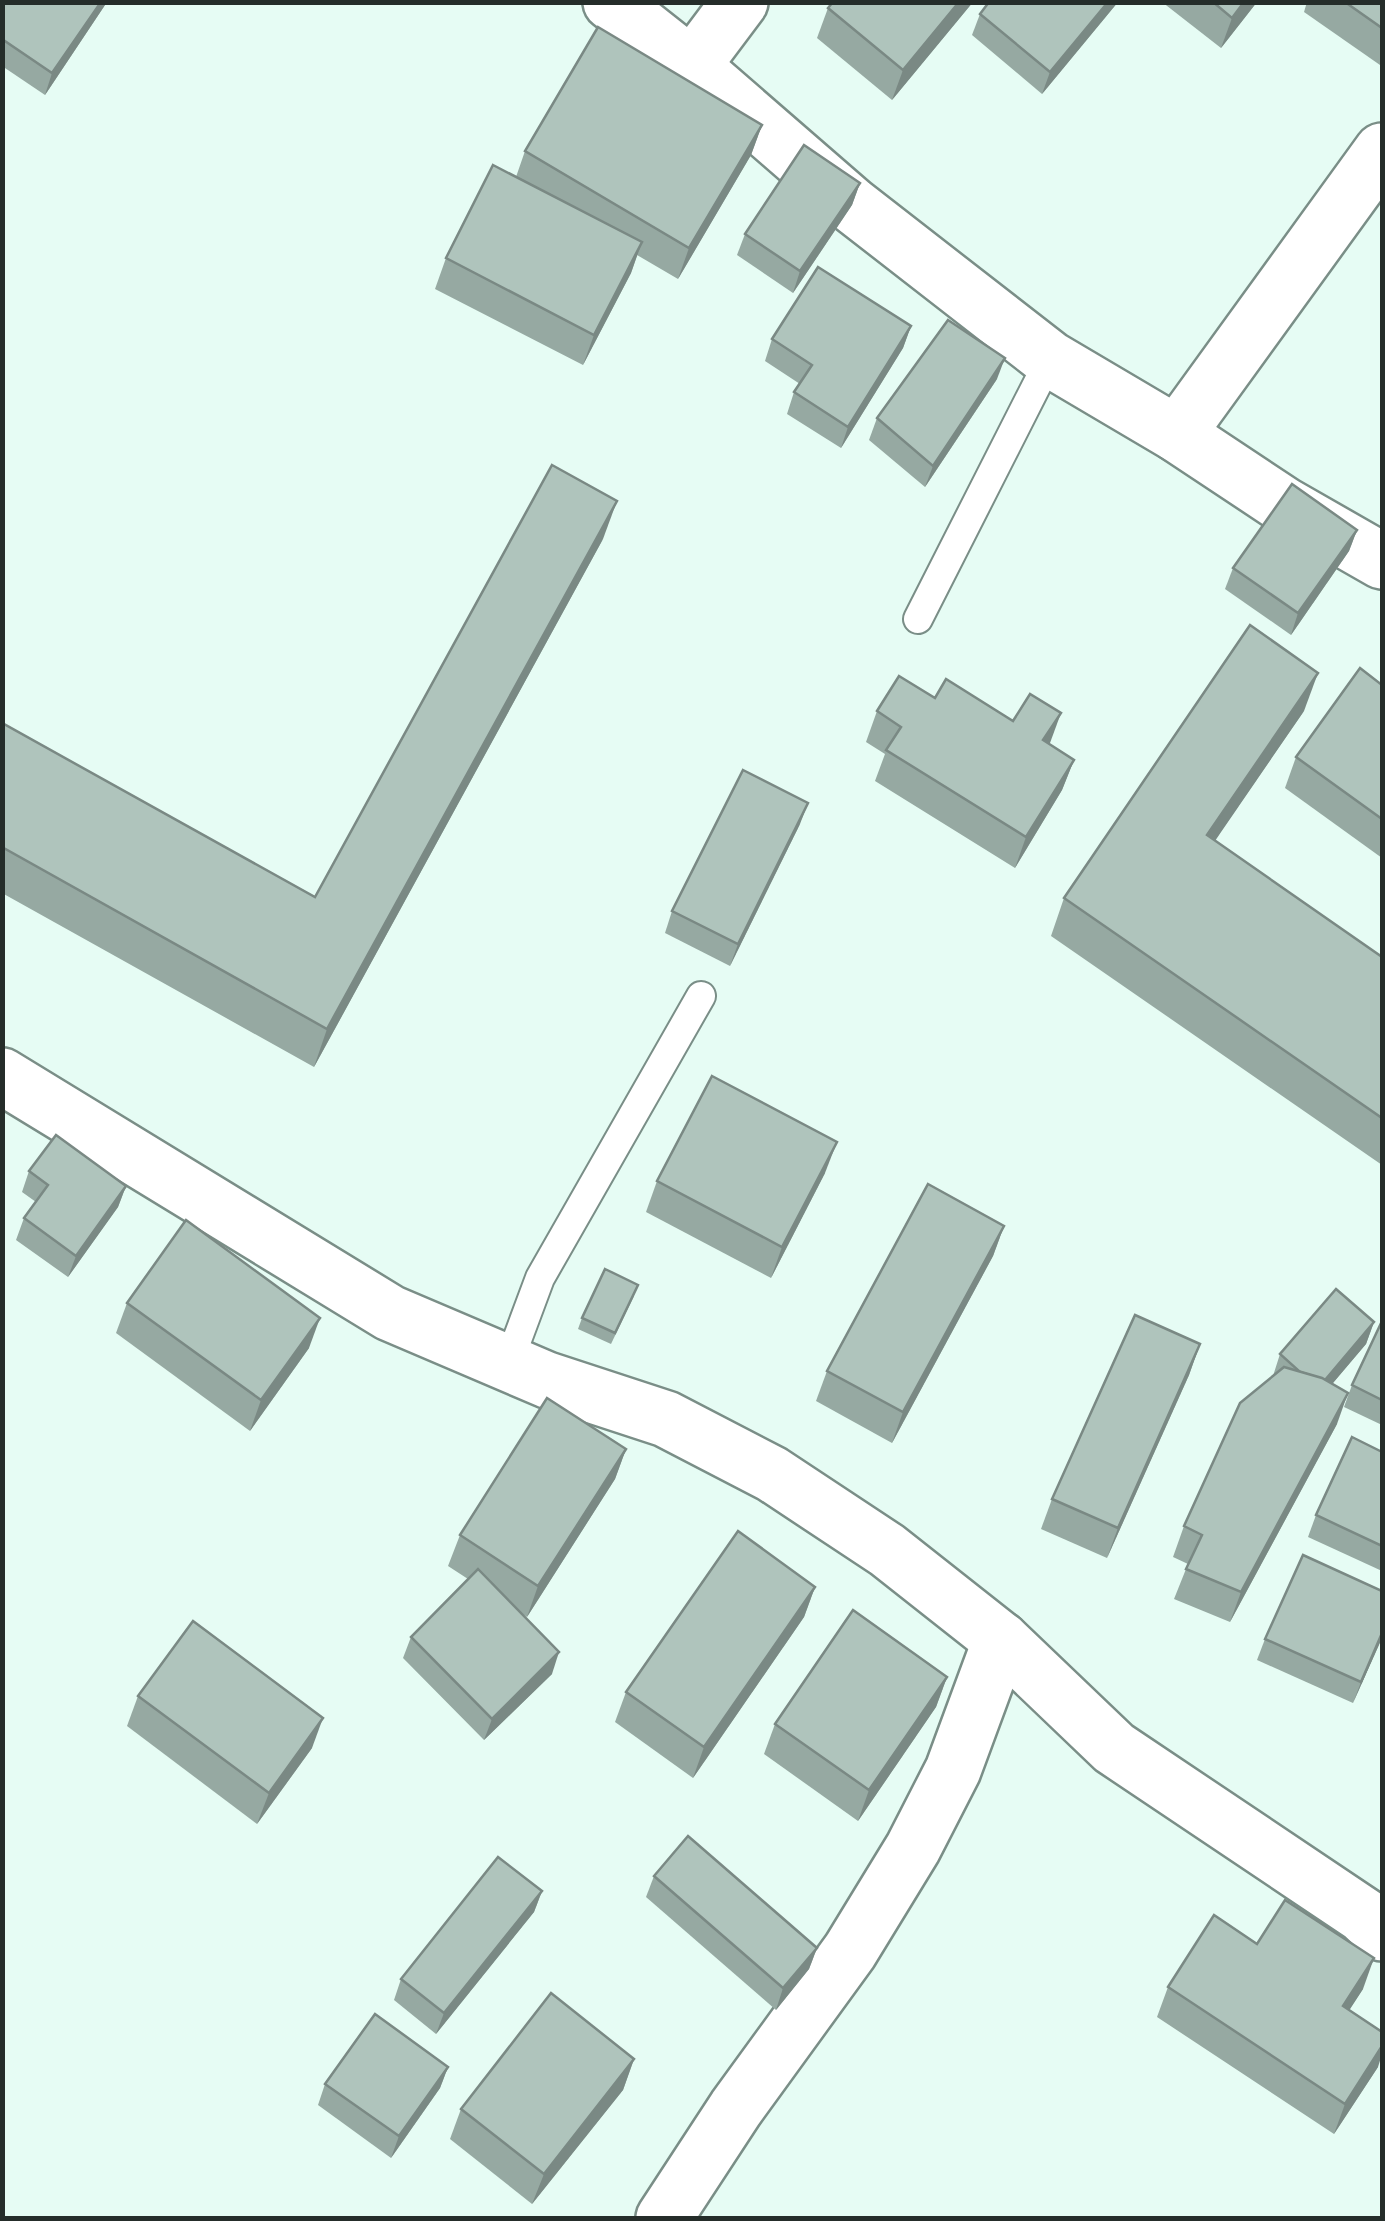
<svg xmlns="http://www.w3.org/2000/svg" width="1385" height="2221" font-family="'Roboto Serif',serif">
  <rect width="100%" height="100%" fill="#e6fcf4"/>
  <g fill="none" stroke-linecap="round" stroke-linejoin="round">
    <defs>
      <g id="lane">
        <path d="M 918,619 L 1050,359"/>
        <path d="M 508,1364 L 540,1278 L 701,996"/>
      </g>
      <g id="street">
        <path d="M 611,2 L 692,66 L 852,205 L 1050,359 L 1177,434 L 1284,505 L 1382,561"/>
        <path d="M 692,66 L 740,2"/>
        <path d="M 1177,434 L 1382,151"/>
        <path d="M 2,1076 L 390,1313 L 547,1380 L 666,1419 L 772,1474 L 887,1550 L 1001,1640 L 1114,1748 L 1363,1915 L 1382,1933"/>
        <path d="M 664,2218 L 736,2108 L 850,1951 L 913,1848 L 953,1770 L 1001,1640"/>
      </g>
    </defs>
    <use href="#lane" stroke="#7a8e87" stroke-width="32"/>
    <use href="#street" stroke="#7a8e87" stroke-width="60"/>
    <use href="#lane" stroke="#fff" stroke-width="28"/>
    <use href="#street" stroke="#fff" stroke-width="55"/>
  </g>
  <g fill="#96a9a2">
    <path d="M 2,2 L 107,2 L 45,95 L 2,66 Z"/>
    <path d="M 833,2 L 973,2 L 892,100 L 817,38 L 828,8 Z"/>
    <path d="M 1118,2 L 1042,94 L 972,35 L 980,14 Z"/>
    <path d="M 1162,2 L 1257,2 L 1221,48 Z"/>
    <path d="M 1307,2 L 1382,2 L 1382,61 L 1380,65 L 1304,12 Z"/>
    <path d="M 762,125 L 751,155 L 678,279 L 637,255 L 631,273 L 583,365 L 435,289 L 446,258 L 516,177 L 525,151 Z"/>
    <path d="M 860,183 L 852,205 L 793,293 L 737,255 L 745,234 Z"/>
    <path d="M 911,326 L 903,348 L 841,448 L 787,414 L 794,392 L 800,384 L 765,361 L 772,339 Z"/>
    <path d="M 997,379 L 925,487 L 869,440 L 877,418 Z"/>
    <path d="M 1357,530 L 1349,551 L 1291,635 L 1225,589 L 1233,568 Z"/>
    <path d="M 603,539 L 314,1067 L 2,893 L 2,723 L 315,897 Z"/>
    <path d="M 1382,685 L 1382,858 L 1285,788 L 1296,757 Z"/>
    <path d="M 935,698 L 1049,744 L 1074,760 L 1062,790 L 1015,868 L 875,781 L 885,754 L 866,742 L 877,711 Z"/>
    <path d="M 1304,711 L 1215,840 L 1382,957 L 1382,1165 L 1051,936 L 1064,898 Z"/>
    <path d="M 800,824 L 730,966 L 665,933 L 672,911 Z"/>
    <path d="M 29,1171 L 126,1186 L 118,1207 L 68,1277 L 16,1240 L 24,1218 L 36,1202 L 22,1192 Z"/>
    <path d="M 825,1173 L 771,1278 L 646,1212 L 657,1181 Z"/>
    <path d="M 1004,1226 L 993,1256 L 892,1443 L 816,1401 L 827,1371 Z"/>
    <path d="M 634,1296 L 611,1344 L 578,1329 L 582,1318 Z"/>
    <path d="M 127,1303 L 309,1348 L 250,1431 L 116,1333 Z"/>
    <path d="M 1382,1321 L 1382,1425 L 1344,1407 L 1352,1385 Z"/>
    <path d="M 1374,1322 L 1366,1344 L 1332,1384 L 1337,1424 L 1230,1622 L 1174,1599 L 1188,1564 L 1173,1557 L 1184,1526 L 1273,1376 L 1280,1354 Z"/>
    <path d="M 1200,1344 L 1189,1375 L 1107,1558 L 1041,1529 L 1052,1499 Z"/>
    <path d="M 626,1449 L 615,1479 L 527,1617 L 520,1612 L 552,1674 L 484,1740 L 403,1658 L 411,1637 L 468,1579 L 448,1566 L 460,1535 Z"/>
    <path d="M 1382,1452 L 1382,1571 L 1308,1537 L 1316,1515 Z"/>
    <path d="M 815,1587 L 804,1617 L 693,1778 L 615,1722 L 626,1692 Z"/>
    <path d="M 1382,1591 L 1382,1638 L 1353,1703 L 1257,1660 L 1265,1639 Z"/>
    <path d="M 947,1677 L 936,1707 L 858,1821 L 764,1754 L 775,1724 Z"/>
    <path d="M 138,1696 L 312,1748 L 257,1824 L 127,1726 Z"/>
    <path d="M 654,1876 L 817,1948 L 809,1969 L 776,2010 L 646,1897 Z"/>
    <path d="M 542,1891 L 534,1912 L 436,2034 L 394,2000 L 401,1979 Z"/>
    <path d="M 1257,1944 L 1363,1989 L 1349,2010 L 1378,2067 L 1334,2134 L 1157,2017 L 1168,1987 Z"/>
    <path d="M 634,2059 L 623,2090 L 532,2204 L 450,2139 L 461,2109 Z"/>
    <path d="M 448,2067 L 440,2088 L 391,2158 L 318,2105 L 325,2084 Z"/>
  </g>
  <g fill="#7a8984">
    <path d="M 101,2 L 107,2 L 45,95 L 52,73 Z"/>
    <path d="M 959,2 L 973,2 L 892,100 L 903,70 Z"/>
    <path d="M 1108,2 L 1118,2 L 1042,94 L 1050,72 Z"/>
    <path d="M 1244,2 L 1257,2 L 1221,48 L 1232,18 Z"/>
    <path d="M 762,125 L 751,155 L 678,279 L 689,248 Z"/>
    <path d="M 860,183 L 852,205 L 793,293 L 800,271 Z"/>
    <path d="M 642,242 L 631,273 L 583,365 L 594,335 Z"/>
    <path d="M 911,326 L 903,348 L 841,448 L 848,427 Z"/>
    <path d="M 1005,358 L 997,379 L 925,487 L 933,466 Z"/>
    <path d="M 617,501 L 603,539 L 314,1067 L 327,1029 Z"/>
    <path d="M 1357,530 L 1349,551 L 1291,635 L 1298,613 Z"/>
    <path d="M 1318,673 L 1304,711 L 1193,873 L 1207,835 Z"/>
    <path d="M 1061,713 L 1050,743 L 1032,771 L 1043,740 Z"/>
    <path d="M 1074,760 L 1062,790 L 1015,868 L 1026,837 Z"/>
    <path d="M 808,803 L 800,824 L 730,966 L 738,944 Z"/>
    <path d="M 837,1142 L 825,1173 L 771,1278 L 782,1247 Z"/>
    <path d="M 126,1186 L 118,1207 L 68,1277 L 76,1256 Z"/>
    <path d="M 1004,1226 L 993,1256 L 892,1443 L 903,1412 Z"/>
    <path d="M 320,1318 L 309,1348 L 250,1431 L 261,1400 Z"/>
    <path d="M 1374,1322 L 1366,1344 L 1311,1409 L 1319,1387 Z"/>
    <path d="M 1200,1344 L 1189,1375 L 1107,1558 L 1118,1528 Z"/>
    <path d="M 1348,1393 L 1337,1424 L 1230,1622 L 1241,1592 Z"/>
    <path d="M 626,1449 L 615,1479 L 527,1617 L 538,1586 Z"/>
    <path d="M 815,1587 L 804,1617 L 693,1778 L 704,1747 Z"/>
    <path d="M 1382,1633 L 1382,1638 L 1353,1703 L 1361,1682 Z"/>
    <path d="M 559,1652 L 552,1674 L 484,1740 L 492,1719 Z"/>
    <path d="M 947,1677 L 936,1707 L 858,1821 L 869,1790 Z"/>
    <path d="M 323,1718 L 312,1748 L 257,1824 L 269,1793 Z"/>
    <path d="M 542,1891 L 534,1912 L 436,2034 L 444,2013 Z"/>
    <path d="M 817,1948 L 809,1969 L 776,2010 L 783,1988 Z"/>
    <path d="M 1374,1958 L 1363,1989 L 1332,2037 L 1343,2006 Z"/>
    <path d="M 1382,2046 L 1382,2054 L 1378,2067 L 1334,2134 L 1345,2104 Z"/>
    <path d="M 634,2059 L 623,2090 L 532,2204 L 544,2174 Z"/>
    <path d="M 448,2067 L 440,2088 L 391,2158 L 399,2136 Z"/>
  </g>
  <g fill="#afc4bc" stroke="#7a8984" stroke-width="2.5">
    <path d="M 2,2 L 101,2 L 52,73 L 2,39 Z"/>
    <path d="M 833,2 L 959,2 L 903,70 L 828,8 Z"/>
    <path d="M 989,2 L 1108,2 L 1050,72 L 980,14 Z"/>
    <path d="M 1213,2 L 1244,2 L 1232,18 Z"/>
    <path d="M 1345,2 L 1382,2 L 1382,28 Z"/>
    <path d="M 598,27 L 762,125 L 689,248 L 525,151 Z"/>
    <path d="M 804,145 L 860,183 L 800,271 L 745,234 Z"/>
    <path d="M 493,165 L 642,242 L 594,335 L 446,258 Z"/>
    <path d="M 818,267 L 911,326 L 848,427 L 794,392 L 812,365 L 772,339 Z"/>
    <path d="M 948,320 L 1005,358 L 933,466 L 877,418 Z"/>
    <path d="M 552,465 L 617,501 L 327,1029 L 2,847 L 2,723 L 315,897 Z"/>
    <path d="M 1292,484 L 1357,530 L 1298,613 L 1233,568 Z"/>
    <path d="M 1250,625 L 1318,673 L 1207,835 L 1382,957 L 1382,1118 L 1064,898 Z"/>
    <path d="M 1360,668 L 1382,685 L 1382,819 L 1296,757 Z"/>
    <path d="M 899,676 L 935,698 L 946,679 L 1013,721 L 1030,694 L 1061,713 L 1043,740 L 1074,760 L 1026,837 L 886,750 L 901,727 L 877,711 Z"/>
    <path d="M 743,770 L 808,803 L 738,944 L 672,911 Z"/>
    <path d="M 712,1076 L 837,1142 L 782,1247 L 657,1181 Z"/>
    <path d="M 56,1135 L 126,1186 L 76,1256 L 24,1218 L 48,1185 L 29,1171 Z"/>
    <path d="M 928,1184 L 1004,1226 L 903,1412 L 827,1371 Z"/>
    <path d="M 186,1220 L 320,1318 L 261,1400 L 127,1303 Z"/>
    <path d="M 605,1269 L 638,1285 L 615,1333 L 582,1318 Z"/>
    <path d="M 1336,1289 L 1374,1322 L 1325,1380 L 1300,1372 L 1280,1354 Z"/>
    <path d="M 1135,1315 L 1200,1344 L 1118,1528 L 1052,1499 Z"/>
    <path d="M 1382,1321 L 1382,1400 L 1352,1385 Z"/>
    <path d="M 1284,1367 L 1322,1378 L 1348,1393 L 1241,1592 L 1186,1569 L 1202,1535 L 1184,1526 L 1240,1403 Z"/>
    <path d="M 547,1398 L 626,1449 L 538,1586 L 460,1535 Z"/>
    <path d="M 1352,1437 L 1382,1452 L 1382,1546 L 1316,1515 Z"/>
    <path d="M 738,1531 L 815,1587 L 704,1747 L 626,1692 Z"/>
    <path d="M 1303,1555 L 1382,1591 L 1382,1633 L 1361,1682 L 1265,1639 Z"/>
    <path d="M 478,1569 L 559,1652 L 492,1719 L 411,1637 Z"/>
    <path d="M 853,1610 L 947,1677 L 869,1790 L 775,1724 Z"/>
    <path d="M 193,1621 L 323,1718 L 269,1793 L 138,1696 Z"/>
    <path d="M 688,1836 L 817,1948 L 783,1988 L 654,1876 Z"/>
    <path d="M 498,1857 L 542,1891 L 444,2013 L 401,1979 Z"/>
    <path d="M 1285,1900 L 1374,1958 L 1343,2006 L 1382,2032 L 1382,2046 L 1345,2104 L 1168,1987 L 1214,1915 L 1257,1944 Z"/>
    <path d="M 551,1993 L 634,2059 L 544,2174 L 461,2109 Z"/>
    <path d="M 375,2014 L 448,2067 L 399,2136 L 325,2084 Z"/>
  </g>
  <rect width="1385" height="2221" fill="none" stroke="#252d2a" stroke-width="10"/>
</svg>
